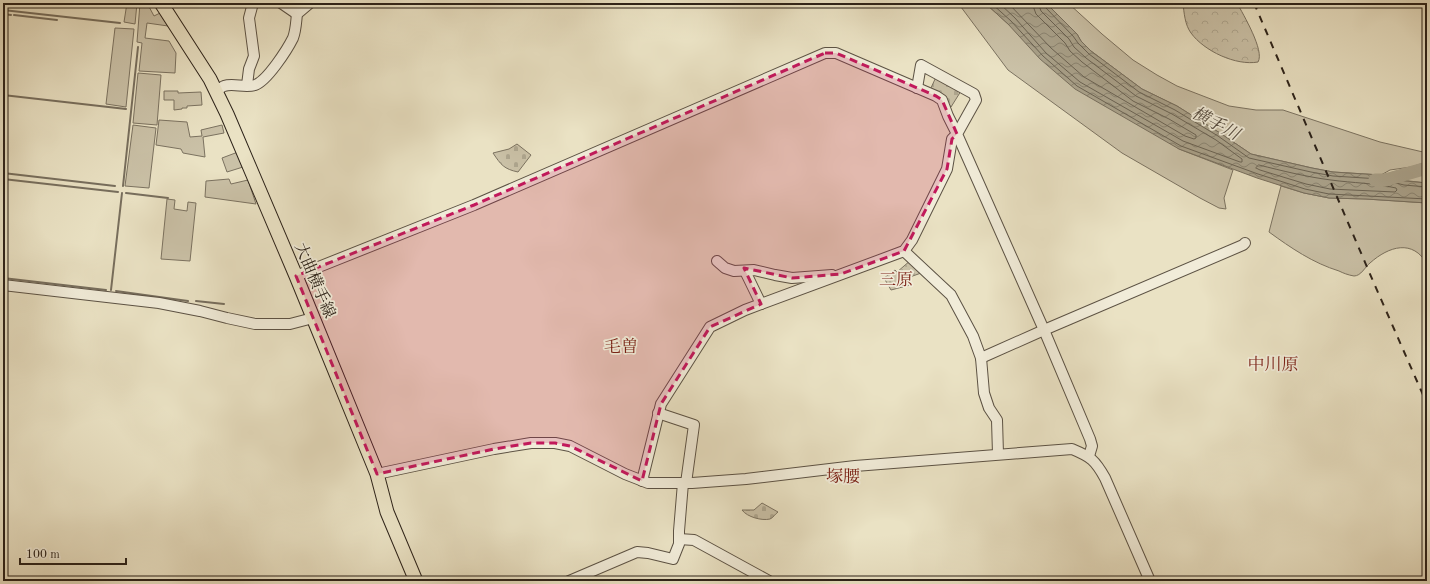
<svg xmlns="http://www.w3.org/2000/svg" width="1430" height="584" font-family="'Old Standard TT','Noto Serif JP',serif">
  <defs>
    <pattern id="forest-crowns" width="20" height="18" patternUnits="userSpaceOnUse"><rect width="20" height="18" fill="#cac1a7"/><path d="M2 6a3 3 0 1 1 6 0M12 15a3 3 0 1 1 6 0" fill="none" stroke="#aea68f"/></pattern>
    <pattern id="cemetery-stones" width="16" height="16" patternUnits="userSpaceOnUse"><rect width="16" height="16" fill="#cac1a7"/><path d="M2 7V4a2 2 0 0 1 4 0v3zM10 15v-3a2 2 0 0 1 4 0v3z" fill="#aea68f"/></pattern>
    <pattern id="park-dots" width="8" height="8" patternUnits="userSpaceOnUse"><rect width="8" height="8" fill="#cac1a7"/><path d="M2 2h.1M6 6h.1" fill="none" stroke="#aea68f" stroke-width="1.8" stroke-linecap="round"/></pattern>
    <pattern id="water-waves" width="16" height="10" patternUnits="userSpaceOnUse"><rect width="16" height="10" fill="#a9a18a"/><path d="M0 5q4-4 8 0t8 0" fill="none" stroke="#8a8370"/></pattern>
  </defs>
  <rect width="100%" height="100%" fill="#eae2c4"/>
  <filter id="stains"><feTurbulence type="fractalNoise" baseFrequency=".005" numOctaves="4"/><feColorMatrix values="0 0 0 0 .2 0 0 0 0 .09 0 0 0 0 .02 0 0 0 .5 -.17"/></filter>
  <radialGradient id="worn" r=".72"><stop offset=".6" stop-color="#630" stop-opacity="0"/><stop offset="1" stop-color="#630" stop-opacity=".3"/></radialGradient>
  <g fill="#cac1a7" stroke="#7b7260">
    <path d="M 127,3 L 137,3 L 135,24 L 124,22 Z"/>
    <path d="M 140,3 L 147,3 L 154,16 L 160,13 L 168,26 L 147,23 L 145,38 L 169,41 L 176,53 L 175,73 L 139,71 L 142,43 L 137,42 Z"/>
    <path d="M 958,3 L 985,3 L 1008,24 L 1179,149 L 1233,170 L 1224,198 L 1226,209 L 1219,208 L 1200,198 L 1122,153 L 1008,70 Z"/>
    <path d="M 1046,3 L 1068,3 L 1102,34 L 1133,60 L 1157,75 L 1177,86 L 1229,106 L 1256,110 L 1283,110 L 1380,142 L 1423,152 L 1427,152 L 1427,162 L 1411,167 L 1390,170 L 1381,175 L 1333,172 L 1312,168 L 1251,154 L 1220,133 L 1177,106 L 1142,89 L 1091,51 L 1081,41 L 1077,34 Z"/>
    <path d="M 115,28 L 134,29 L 126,107 L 106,104 Z"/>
    <path d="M 138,73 L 161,75 L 157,125 L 133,123 Z"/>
    <path d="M 164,91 L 178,91 L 178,93 L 201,92 L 202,105 L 187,106 L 187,108 L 182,108 L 182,109 L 174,110 L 174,100 L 164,100 Z"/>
    <path d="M 159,120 L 187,122 L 190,137 L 202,136 L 201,130 L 222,125 L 224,133 L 203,137 L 205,157 L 183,153 L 181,149 L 156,145 Z"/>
    <path d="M 133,125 L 156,128 L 149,188 L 125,186 Z"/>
    <path d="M 238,152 L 243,167 L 227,172 L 222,158 Z"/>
    <path d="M 1427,172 L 1427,183 L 1400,180 L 1411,176 Z"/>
    <path d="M 229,179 L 231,184 L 248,180 L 256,204 L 205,197 L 206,181 Z"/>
    <path d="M 1281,186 L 1304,193 L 1329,198 L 1366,199 L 1427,203 L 1427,264 C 1413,239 1389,246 1370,263 C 1365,267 1361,276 1354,276 C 1348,275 1343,273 1339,271 C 1313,263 1291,248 1269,232 Z"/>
    <path d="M 167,199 L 175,200 L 174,209 L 187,211 L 188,202 L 196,203 L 190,261 L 161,259 Z"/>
  </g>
  <path fill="url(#forest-crowns)" stroke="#7b7260" d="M 1183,3 L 1237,3 C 1243,14 1265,51 1258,62 C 1236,66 1204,51 1191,33 C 1185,25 1184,13 1183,3 Z"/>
  <g fill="url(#cemetery-stones)" stroke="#7b7260">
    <path d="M 936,77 L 961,91 L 951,107 L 944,98 L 930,90 Z"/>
    <path d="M 517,144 L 531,155 L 518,172 C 504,169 501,165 493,153 L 509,149 Z"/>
    <path d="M 762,503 L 778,512 C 775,514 773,518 770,519 C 762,521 747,517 742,510 L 754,510 Z"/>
  </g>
  <path fill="url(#park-dots)" stroke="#7b7260" d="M 911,260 L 924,272 L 907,278 L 910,285 L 891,290 L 884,278 L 895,270 L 897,272 Z"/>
  <path fill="url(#water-waves)" stroke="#776e5d" d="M 985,3 L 1046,3 L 1077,34 L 1081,41 L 1091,51 L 1142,89 L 1177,106 L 1220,133 L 1251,154 L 1312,168 L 1333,172 L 1381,175 L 1405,181 L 1427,183 L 1427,203 L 1366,199 L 1329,198 L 1304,193 L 1257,178 L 1179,149 L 1075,89 L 1040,59 L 1008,24 Z"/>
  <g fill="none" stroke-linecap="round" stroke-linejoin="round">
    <g stroke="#6a6252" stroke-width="1">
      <path d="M 991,3 L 1011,21 L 1043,56 L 1077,86 L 1181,146 L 1258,174 L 1305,189 L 1329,194 L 1427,199"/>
      <path d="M 999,3 L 1015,18 L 1046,53 L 1080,82 L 1183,141 L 1240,162 L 1242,162 L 1242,159 L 1216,140 L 1172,114 L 1136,96 L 1086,58 L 1074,47 L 1069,39 L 1041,11 L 1038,3"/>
      <path d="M 1008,3 L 1051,48 L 1084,77 L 1185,136 L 1194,139 L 1196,138 L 1196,135 L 1169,119 L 1133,101 L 1082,62 L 1070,51 L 1065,43 L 1036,14 L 1032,3"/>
      <path d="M 1043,3 L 1045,7 L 1073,36 L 1078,43 L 1089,54 L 1139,92 L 1175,110 L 1218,136 L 1249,158 L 1311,172 L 1333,176 L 1380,179 L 1404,185 L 1427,187"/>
      <path d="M 1259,165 C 1283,171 1307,177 1331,180 C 1353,183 1374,183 1396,188 L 1397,190 L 1395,192 L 1330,189 L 1306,184 L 1260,170 L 1256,168 Z"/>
    </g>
    <g stroke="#776e5d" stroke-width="2">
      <path d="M 3,10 L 120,23"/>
      <path d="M 3,14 L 11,15"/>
      <path d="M 14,15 L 57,20"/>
      <path d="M 3,95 L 126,109"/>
      <path d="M 3,173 L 115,186"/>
      <path d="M 3,179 L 118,192"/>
      <path d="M 123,186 L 138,47"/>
      <path d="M 126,193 L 168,198"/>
      <path d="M 3,278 L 106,290"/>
      <path d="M 111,290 L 122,193"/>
      <path d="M 116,291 L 188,301"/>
      <path d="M 196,301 L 224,304"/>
    </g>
    <path stroke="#a9a18a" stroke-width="13" d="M 1375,180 L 1385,180 L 1427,168"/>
    <defs>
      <g id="minor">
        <path d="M 281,3 L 297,14"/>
        <path d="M 247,85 L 249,69 L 254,56 L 249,18 L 253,3"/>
        <path d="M 917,88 L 921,65 L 974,94 L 976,100 L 957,134 L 1044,330 L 1090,439 L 1092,446 L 1089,456"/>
        <path d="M 216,91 C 219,89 222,87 224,86 C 233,83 245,88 255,85 C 267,81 287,50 293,38 C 296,30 296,22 297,14 L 310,3"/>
        <path d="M 904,251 L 951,295 L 973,336 L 981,358 L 984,393 L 989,408 L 997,420 L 998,454"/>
        <path d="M 717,261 L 725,268 L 734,271 L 754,270 L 775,275 L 792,278 L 832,275"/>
        <path d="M 745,271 L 761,304"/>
        <path d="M 296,276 L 474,205 L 825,53 L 836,53 L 936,96 L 942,100 L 948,116 L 957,134 L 952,139 L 947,169 L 912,240 L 904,251 L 745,310 L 710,327 L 661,404 L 642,481"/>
        <path d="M 3,285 L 159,303 L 200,311 L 227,318 L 255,324 L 290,324 L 313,318"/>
        <path d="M 981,358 L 1044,330 L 1243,245 L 1245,243"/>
        <path d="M 658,413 L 694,425 L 686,483"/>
        <path d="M 377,474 L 494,449 L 531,443 L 555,443 L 570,446 L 625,474 L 648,483 L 692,483 L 746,479 L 855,466 L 1072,449 C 1091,457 1095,460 1105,478 L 1150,581"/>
        <path d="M 679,539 L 694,540 L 769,581"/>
        <path d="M 569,581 L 637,552 L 648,553 L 673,559 L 679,544 L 679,531 L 683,483"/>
      </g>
      <path id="major" d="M 161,3 L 210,79 L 227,114 L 296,276 L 377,474 L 387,512 L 416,581"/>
    </defs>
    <use href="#minor" stroke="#5c5244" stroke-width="12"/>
    <use href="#major" stroke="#2c2219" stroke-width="15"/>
    <use href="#minor" stroke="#f1ecd9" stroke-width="10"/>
    <use href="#major" stroke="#eae2c4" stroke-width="13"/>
    <path stroke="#2c2219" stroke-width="2" stroke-dasharray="7 7" stroke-linecap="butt" d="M 1254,3 L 1373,281 L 1427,404"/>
  </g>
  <path fill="#c2185b" fill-opacity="0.2" stroke="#c2185b" stroke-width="3" stroke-dasharray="8 5" stroke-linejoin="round" d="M 825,53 L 836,53 L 936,96 L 942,100 L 957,134 L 952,139 L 947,169 L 904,251 L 841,274 L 792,278 L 744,268 L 761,304 L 710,327 L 661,404 L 642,481 L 570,446 L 555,443 L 531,443 L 494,449 L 377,474 L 296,276 L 474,205 Z"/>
  <g text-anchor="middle" stroke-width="3.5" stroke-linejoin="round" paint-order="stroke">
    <g font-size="16" fill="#2c2219" stroke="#f1ecd9">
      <text transform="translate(316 280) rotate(67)" y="6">大曲横手線</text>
    </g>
    <g font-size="17" font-style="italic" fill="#584e41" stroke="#f1ecd9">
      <text transform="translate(1216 123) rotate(28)" y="6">横手川</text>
    </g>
    <g font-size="17" fill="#7a1f14" stroke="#f1ecd9">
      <text x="896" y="285">三原</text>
      <text x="621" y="352">毛曽</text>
      <text x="1273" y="370">中川原</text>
      <text x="843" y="482">塚腰</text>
    </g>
  </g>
  <rect width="1430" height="584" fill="none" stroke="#eae2c4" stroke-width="16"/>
  <rect x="4" y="4" width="1422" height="576" fill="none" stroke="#2c2219" stroke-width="2"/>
  <rect x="8" y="8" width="1414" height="568" fill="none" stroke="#2c2219"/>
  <path d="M20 558v6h106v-6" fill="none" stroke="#2c2219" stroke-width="2"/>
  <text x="26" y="558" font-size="12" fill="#2c2219" stroke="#f1ecd9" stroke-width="3" paint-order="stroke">100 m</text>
  <rect width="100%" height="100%" filter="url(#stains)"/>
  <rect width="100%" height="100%" fill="url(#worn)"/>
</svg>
